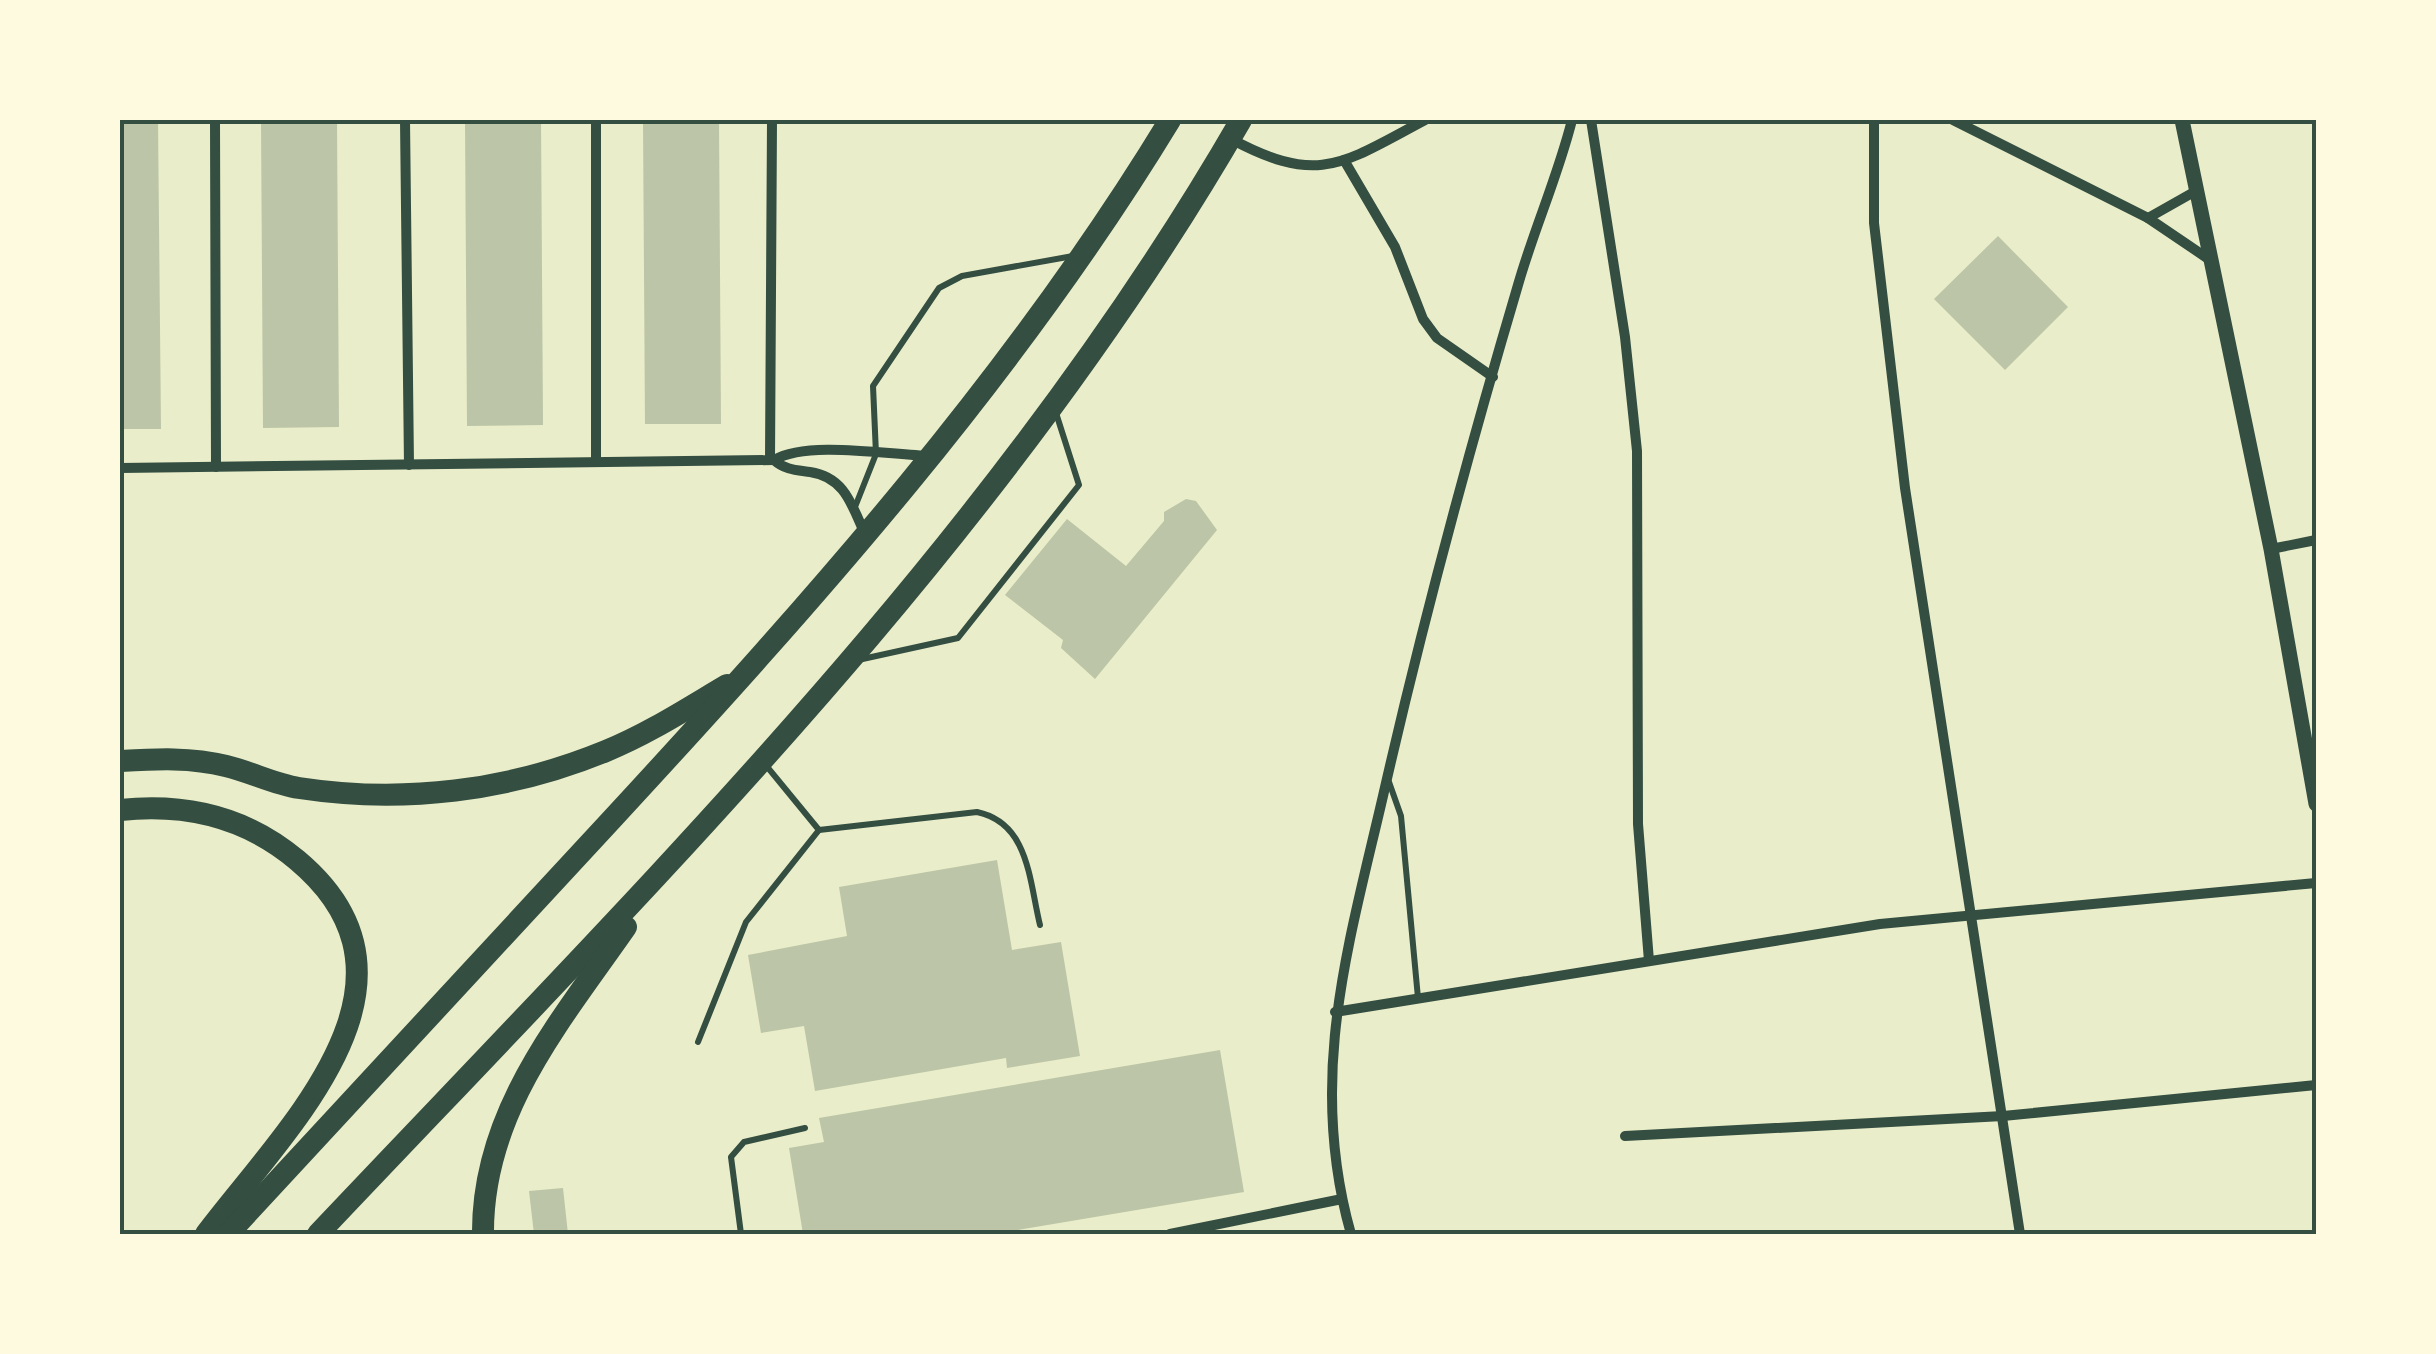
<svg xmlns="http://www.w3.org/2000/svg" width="2436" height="1354" font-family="'Public Sans',sans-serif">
  <rect width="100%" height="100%" fill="#e9edc9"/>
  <g fill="#bcc5a7">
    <path d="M 120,120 L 158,120 L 161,429 L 120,429 Z"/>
    <path d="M 261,120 L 337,120 L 339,427 L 263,428 Z"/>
    <path d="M 465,120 L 541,120 L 543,425 L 467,426 Z"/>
    <path d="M 643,120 L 719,120 L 721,424 L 645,424 Z"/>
    <path d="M 1998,236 L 2068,307 L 2005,370 L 1934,299 Z"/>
    <path d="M 1186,499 L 1196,501 L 1217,530 L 1095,679 L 1061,648 L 1063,640 L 1005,595 L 1067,519 L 1126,566 L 1164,521 L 1164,512 Z"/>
    <path d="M 997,860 L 1012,950 L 1061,942 L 1080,1056 L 1007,1068 L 1006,1058 L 815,1091 L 804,1026 L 761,1033 L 748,955 L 847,936 L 839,887 Z"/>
    <path d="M 1220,1050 L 1244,1192 L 993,1234 L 803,1234 L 789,1148 L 824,1142 L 819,1118 Z"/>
    <path d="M 563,1188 L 568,1234 L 534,1234 L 529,1191 Z"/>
  </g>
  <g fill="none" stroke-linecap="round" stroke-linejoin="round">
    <g stroke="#344e41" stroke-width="6">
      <path d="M 855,507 L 876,454 L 873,386 L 939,288 L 962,276 L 1073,256"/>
      <path d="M 858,660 L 958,638 L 1079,485 L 1056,413"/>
      <path d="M 1389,782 L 1401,816 L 1418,998"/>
      <path d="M 819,830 L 977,812 C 1029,823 1029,880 1040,925"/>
      <path d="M 698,1042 L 746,922 L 819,830 L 764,763"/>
      <path d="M 741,1234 L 731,1157 L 744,1142 L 805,1128"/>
    </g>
    <g stroke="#344e41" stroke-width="10">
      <path d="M 215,120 L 216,467"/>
      <path d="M 405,120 L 409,465"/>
      <path d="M 596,120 L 596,462"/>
      <path d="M 1591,120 L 1625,337 L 1637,451 L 1638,824 L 1649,961"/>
      <path d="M 1874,120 L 1874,223 L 1905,488 L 2020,1234"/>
      <path d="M 1953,120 L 2148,218"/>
      <path d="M 1231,139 C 1319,186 1342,164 1425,120"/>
      <path d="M 1344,160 L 1395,247 L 1423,319 L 1437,338 L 1493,377"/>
      <path d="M 2194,192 L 2148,218 L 2210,260"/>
      <path d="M 770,460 L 772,120"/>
      <path d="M 774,460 C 785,470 796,470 810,472 C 845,477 852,506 865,534"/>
      <path d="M 120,468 L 774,460 C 808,440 889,455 930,456"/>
      <path d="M 2271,549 L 2316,540"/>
      <path d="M 1335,1012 L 1880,924 L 2316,883"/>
      <path d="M 1625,1136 L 2003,1116 L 2316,1085"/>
      <path d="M 1170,1234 L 1342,1199"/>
      <path d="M 1351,1234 C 1307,1079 1348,947 1383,796 C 1422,625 1468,454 1518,285 C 1534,229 1558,176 1572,120"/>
    </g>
    <path stroke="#344e41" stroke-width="15" d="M 2182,120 L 2271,549 L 2316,804"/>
    <g stroke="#344e41" stroke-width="22">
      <path d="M 120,761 C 156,759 191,757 226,766 C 251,772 274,784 299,788 C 403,804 509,791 606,751 C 648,734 688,708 727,685"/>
      <path d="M 120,810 C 185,803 246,817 297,860 C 443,982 286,1128 206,1234"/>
      <path d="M 228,1234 C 357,1095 486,956 614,817 C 816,598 1015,375 1170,120"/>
      <path d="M 318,1234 C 648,885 999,540 1241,120"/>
      <path d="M 483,1234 C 482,1112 560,1022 626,927"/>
    </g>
  </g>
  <rect width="2436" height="1354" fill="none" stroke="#fefae0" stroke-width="245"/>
  <rect x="122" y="122" width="2192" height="1110" fill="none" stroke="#344e41" stroke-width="4"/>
</svg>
